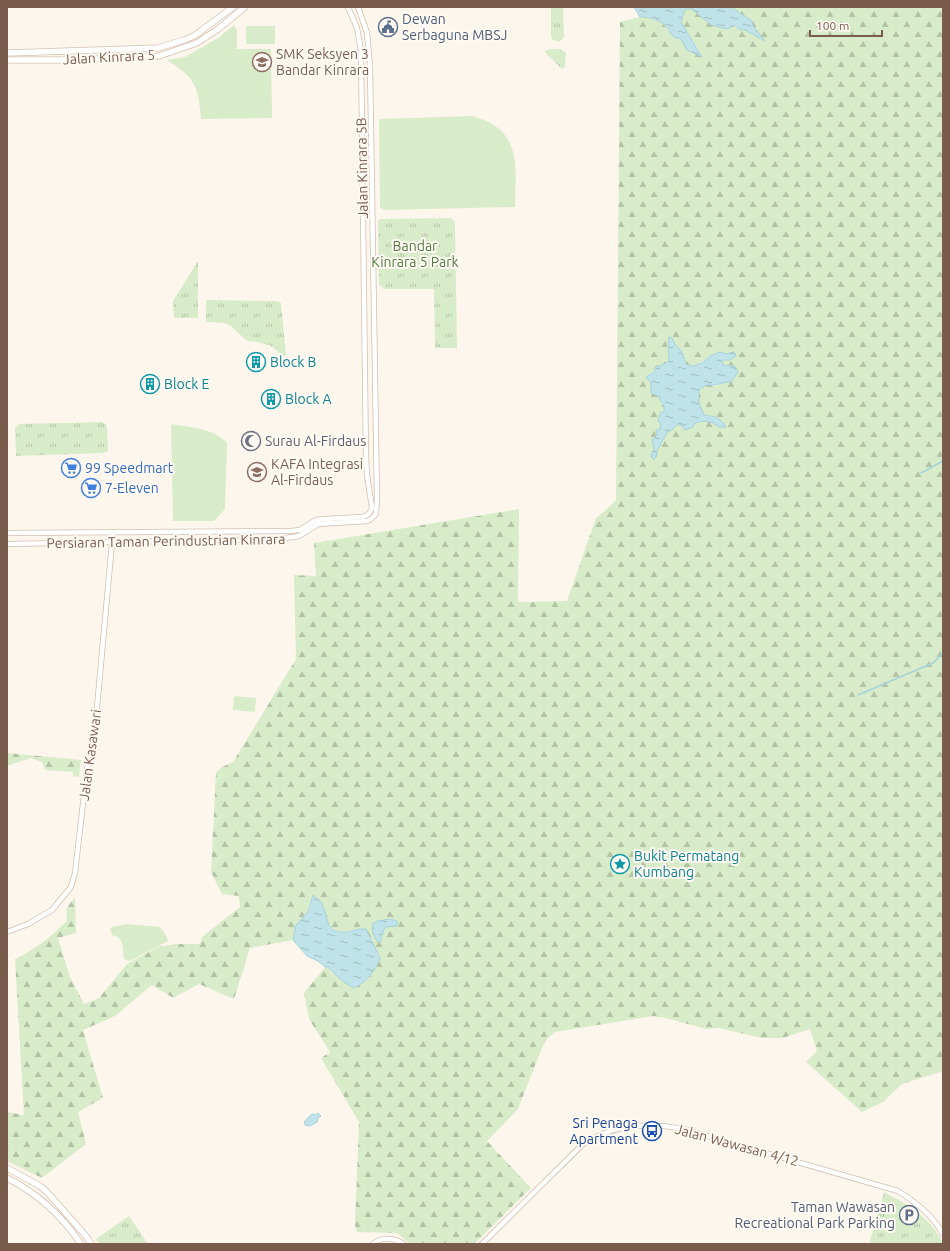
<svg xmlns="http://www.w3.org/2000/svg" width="950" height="1251" font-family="Ubuntu,sans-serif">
  <defs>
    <pattern id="forest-firs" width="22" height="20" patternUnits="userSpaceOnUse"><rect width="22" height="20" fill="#d8ecc9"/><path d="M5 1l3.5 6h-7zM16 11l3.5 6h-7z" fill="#b4c2a5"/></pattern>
    <pattern id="park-tufts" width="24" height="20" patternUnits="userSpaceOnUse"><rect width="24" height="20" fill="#d8ecc9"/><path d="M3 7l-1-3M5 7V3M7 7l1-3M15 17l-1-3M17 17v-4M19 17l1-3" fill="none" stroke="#b4c2a5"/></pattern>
    <pattern id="water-ripples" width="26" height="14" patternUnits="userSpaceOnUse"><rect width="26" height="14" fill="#bfe3e8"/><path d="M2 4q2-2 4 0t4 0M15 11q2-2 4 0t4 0" fill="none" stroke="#a0bbbe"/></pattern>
  </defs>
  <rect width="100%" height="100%" fill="#fdf6ec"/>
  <g fill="#d8ecc9">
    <path d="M 234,25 L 237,30 L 237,49 L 271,49 L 272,118 L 201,119 C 198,85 196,79 167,60 L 185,57 L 218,38 Z"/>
    <rect x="246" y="26" width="29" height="18"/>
    <path d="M 473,116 C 481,119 491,122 498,128 C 521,146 515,181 515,207 L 384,210 L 380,207 L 379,119 Z"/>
    <path d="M 171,424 C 189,427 214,428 227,443 L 225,509 L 214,521 L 173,521 Z"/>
    <path d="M 234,696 L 256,698 L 255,712 L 233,710 Z"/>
    <path d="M 127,924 L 160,927 L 167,937 L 168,941 L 130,961 L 124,959 C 122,947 125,938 112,935 L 110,929 L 112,927 Z"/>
  </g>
  <g fill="url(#forest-firs)" fill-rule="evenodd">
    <path d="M 731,7 L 943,7 L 943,1071 L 902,1084 L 883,1102 L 862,1112 L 806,1062 L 817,1051 L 810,1029 L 783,1038 L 762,1038 L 719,1028 L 706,1029 L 666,1018 L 653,1016 L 555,1032 L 547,1039 L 542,1048 L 518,1109 L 487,1141 L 531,1188 L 474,1244 L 410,1244 L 397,1233 L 357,1232 L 355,1225 L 359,1122 L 321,1058 L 330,1052 L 309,1019 L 304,993 L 325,967 L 328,967 L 332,973 L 366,980 L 380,958 L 366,929 C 353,927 343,936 332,928 C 322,920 326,904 316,897 L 309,906 L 308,912 L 296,925 L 293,940 L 250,948 L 234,999 L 199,984 L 173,998 L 152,985 L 115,1016 L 83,1030 L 103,1098 L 78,1112 L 86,1144 L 42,1178 L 7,1161 L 7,1112 L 24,1115 L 15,959 C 34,950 51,937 67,921 L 66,909 L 75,897 L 76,933 L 58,938 L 70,977 L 84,1004 L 99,998 L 127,964 L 158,947 L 175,944 L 200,944 L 202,937 L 240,907 L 239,896 L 222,894 L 211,872 L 216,772 L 222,767 L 233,762 L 296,659 L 294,575 L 316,576 L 314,543 L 519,509 L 518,602 L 567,601 L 596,518 L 606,510 L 616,500 L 620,22 L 640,17 L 647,17 L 663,23 L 668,31 L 680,38 L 687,50 L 702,56 C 696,44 687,34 681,22 L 684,12 L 686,9 L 692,9 C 707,20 725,19 740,30 L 743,29 L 764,40 L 753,26 L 752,21 ZM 672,338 L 674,343 L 682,352 L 686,364 L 693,366 C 702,363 710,355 719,353 C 723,352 731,355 736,356 L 730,360 L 724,360 L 722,362 L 723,365 L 728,365 L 724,382 L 716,386 L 706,384 L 699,390 L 699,403 L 704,415 L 712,416 L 719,427 C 705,415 692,426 676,425 L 672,430 L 667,432 C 666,437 664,438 662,441 C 658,449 658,449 651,456 L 654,449 L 652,440 C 659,433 667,418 664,407 C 663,403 660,399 658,396 L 651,393 L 651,383 L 646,377 C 652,372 661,365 669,361 L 669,353 L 667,344 ZM 390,919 L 397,921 L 393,927 L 385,927 L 382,938 L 378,921 Z"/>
    <path d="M 7,753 L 81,760 L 79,777 L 73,776 L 73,772 L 45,770 L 42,762 L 31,758 L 7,766 Z"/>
  </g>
  <g fill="url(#park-tufts)">
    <path d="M 551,7 L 563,7 L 564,37 L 562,40 L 558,42 L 552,39 L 551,35 Z"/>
    <path d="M 552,49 L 561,49 L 566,53 L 565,66 L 562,69 L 544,51 Z"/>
    <path d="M 451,218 L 455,222 L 457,348 L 435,348 L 434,289 L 384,289 L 379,284 L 378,221 L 381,219 Z"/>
    <path d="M 198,261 L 198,318 L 174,318 L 173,301 Z"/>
    <path d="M 206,300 L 277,301 L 281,303 L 286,355 L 282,355 L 271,346 L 258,342 L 247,341 L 231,326 L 225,323 L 206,322 Z"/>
    <path d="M 103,422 L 107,426 L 108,451 L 104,453 L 16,456 L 15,428 L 19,424 Z"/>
    <path d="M 884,1192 C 907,1204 933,1219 943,1244 L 869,1244 Z"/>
    <path d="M 129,1216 L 148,1244 L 100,1244 L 96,1239 Z"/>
  </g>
  <g fill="url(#water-ripples)" stroke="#a5d3da">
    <path d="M 634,7 L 731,7 L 752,21 L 753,26 L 765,41 C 757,37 751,33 743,29 L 740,30 L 734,25 L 727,29 L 711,25 L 692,9 L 686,9 L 684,12 L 681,22 L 702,57 L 687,50 L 680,38 L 675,38 C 671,34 665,24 662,23 C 656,19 647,17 640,17 Z"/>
    <path d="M 669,337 L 672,338 L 674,343 L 682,352 L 686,364 L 693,366 L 702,363 L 710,356 L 720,352 L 726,354 L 734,352 L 736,356 L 730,360 L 724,360 L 722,362 L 723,365 L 735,366 L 738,372 L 731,382 C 722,382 717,386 706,385 L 699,390 L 699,403 L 704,415 C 715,416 721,418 726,427 L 719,427 C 712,421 705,420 695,423 L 693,427 L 685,430 L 681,425 L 676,425 L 672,430 L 667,432 C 666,436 665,437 663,440 C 660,444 661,446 657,450 L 657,455 L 654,460 L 653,459 L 651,455 L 654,449 L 652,440 L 657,435 L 656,430 L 659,430 L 661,425 L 658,420 L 661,412 L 664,412 L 664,407 L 658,396 L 651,393 L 651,383 L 646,377 L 654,372 L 656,366 L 660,366 L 669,361 C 669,352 667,345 669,337 Z"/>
    <path d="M 313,895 C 316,898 320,900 322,904 C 328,915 325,931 341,932 C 350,933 357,928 366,929 L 380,958 C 377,969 365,984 354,988 C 342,982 337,976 328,967 L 325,967 L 318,961 L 307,956 L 293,940 L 296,925 L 308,912 Z"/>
    <path d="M 390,919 L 397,921 L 397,926 L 385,927 L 380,942 L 378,942 C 374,937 371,930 373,923 L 378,921 Z"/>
    <path d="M 318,1113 L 321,1116 L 318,1118 L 317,1122 L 310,1126 L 305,1125 L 304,1122 L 312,1114 L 316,1115 Z"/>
  </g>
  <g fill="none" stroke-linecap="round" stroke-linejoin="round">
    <g stroke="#a5d3da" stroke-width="1.5">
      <path d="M 921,473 L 943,461"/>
      <path d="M 858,695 L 933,663 L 943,653"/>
    </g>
    <defs>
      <g id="tertiary">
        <path d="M 7,533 L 291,531 L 300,530 L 316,520 L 324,519 L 362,517 C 368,516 370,513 372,508 L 367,475 L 366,458 L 361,51 L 357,28 L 348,7"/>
        <path d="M 7,544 L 279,539 L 299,536 L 318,524 L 367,521 L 371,519 L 376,514 L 377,499 L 370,66 L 367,33 L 358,7"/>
        <path d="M 7,932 L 28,924 L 52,910 L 71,887 L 75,873 L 87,769 L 95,729 L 113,532"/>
        <path d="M 373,1244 C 382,1236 394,1238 404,1244"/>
        <path d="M 482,1244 L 582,1145 C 609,1125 651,1122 683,1129 L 898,1191 C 917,1203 932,1215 943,1234"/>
      </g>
      <g id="secondary">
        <path d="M 7,53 L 158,48 L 184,40 L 194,36 L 233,7"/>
        <path d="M 7,60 L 71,60 L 159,56 L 197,43 L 218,29 L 245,7"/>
        <path d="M 7,1168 L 40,1186 L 47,1192 L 86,1236 L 91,1244"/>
        <path d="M 7,1178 C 37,1193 62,1216 81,1244"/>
      </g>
    </defs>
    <use href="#tertiary" stroke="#d1beb0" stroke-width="6"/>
    <use href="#secondary" stroke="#d6c0b0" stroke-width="7"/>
    <use href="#tertiary" stroke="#fff" stroke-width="4.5"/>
    <use href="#secondary" stroke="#fff" stroke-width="5.5"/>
  </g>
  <defs>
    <symbol id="civic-ring" viewBox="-11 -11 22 22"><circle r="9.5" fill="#fffaf3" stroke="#5c6f8a" stroke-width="1.5"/><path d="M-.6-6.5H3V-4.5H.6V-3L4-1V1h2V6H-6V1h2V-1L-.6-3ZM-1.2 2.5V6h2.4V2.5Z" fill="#5c6f8a"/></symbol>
    <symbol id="school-ring" viewBox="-11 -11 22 22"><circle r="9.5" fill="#fffaf3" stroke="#8d6e63" stroke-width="1.5"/><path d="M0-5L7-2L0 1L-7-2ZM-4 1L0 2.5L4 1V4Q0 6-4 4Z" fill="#8d6e63"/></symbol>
    <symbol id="building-ring" viewBox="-11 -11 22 22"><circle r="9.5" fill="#fffaf3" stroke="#0f9aa8" stroke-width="1.5"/><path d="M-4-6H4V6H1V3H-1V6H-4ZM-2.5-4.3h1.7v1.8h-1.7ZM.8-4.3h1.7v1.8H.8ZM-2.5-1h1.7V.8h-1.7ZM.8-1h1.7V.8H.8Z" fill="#0f9aa8"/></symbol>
    <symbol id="mosque-ring" viewBox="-11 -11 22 22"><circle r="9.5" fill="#fffaf3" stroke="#6b7280" stroke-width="1.5"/><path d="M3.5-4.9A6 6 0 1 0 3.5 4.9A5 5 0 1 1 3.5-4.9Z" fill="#6b7280"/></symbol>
    <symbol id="supermarket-ring" viewBox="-11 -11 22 22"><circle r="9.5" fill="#fffaf3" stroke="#3f7fe0" stroke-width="1.5"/><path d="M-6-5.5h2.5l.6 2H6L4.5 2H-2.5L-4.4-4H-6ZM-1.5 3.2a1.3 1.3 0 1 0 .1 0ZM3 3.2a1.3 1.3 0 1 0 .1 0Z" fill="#3f7fe0"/></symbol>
    <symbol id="sight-ring" viewBox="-11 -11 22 22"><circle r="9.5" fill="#fffaf3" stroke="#0f9aa8" stroke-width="1.5"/><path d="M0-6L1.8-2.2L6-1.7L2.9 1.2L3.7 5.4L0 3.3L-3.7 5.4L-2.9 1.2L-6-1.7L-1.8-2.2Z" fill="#0f9aa8"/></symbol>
    <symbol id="bus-ring" viewBox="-11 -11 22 22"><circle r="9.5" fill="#fffaf3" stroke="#1a4fb4" stroke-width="1.5"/><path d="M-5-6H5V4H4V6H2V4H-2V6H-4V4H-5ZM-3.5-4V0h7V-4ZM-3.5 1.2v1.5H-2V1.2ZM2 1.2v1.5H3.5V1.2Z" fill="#1a4fb4"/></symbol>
    <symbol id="parking-ring" viewBox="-11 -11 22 22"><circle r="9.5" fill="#fffaf3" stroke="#5c6f8a" stroke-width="1.5"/><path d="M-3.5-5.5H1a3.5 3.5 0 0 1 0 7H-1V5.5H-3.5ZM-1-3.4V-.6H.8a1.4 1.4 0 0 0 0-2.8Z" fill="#5c6f8a"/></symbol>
  </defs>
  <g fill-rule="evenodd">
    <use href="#civic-ring" x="377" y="16" width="22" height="22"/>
    <use href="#school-ring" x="251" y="51" width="22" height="22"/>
    <use href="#building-ring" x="245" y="351" width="22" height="22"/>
    <use href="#building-ring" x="139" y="373" width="22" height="22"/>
    <use href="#building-ring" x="260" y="388" width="22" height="22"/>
    <use href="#mosque-ring" x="240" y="430" width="22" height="22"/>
    <use href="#supermarket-ring" x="60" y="457" width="22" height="22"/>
    <use href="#school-ring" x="246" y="461" width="22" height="22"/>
    <use href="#supermarket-ring" x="80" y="477" width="22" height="22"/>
    <use href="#sight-ring" x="609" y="853" width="22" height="22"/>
    <use href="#bus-ring" x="641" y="1120" width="22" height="22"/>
    <use href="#parking-ring" x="898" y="1204" width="22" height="22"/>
  </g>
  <g text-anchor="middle" stroke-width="4" stroke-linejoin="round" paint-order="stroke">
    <g font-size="14" fill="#4e5e75" stroke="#fffaf3" text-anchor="start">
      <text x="402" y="24">Dewan<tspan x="402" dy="16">Serbaguna MBSJ</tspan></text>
      <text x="895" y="1212" text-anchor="end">Taman Wawasan<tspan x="895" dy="16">Recreational Park Parking</tspan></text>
    </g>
    <g font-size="14" fill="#785e54" stroke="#fffaf3" text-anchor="start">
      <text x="276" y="59">SMK Seksyen 3<tspan x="276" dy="16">Bandar Kinrara</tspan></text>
      <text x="271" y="469">KAFA Integrasi<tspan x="271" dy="16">Al-Firdaus</tspan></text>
    </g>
    <g font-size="14" fill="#7a5c4d" stroke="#fffaf3">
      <text transform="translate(109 57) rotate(-3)" y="5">Jalan Kinrara 5</text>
      <text transform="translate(362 168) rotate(-91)" y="5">Jalan Kinrara 5B</text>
      <text transform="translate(166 541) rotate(-1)" y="5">Persiaran Taman Perindustrian Kinrara</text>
      <text transform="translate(90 755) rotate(-82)" y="5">Jalan Kasawari</text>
      <text transform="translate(737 1145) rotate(15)" y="5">Jalan Wawasan 4/12</text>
    </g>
    <g font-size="14" fill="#537a41" stroke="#fffaf3">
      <text x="415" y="251">Bandar<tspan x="415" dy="16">Kinrara 5 Park</tspan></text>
    </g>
    <g font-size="14" fill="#0d838f" stroke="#fffaf3" text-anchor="start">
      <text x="270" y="367">Block B</text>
      <text x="164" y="389">Block E</text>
      <text x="285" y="404">Block A</text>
      <text x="634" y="861">Bukit Permatang<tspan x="634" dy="16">Kumbang</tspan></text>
    </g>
    <g font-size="14" fill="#5b616d" stroke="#fffaf3" text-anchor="start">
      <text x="265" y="446">Surau Al-Firdaus</text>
    </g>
    <g font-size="14" fill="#366cbe" stroke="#fffaf3" text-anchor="start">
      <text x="85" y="473">99 Speedmart</text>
      <text x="105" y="493">7-Eleven</text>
    </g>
    <g font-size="14" fill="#164399" stroke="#fffaf3" text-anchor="end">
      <text x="638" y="1128">Sri Penaga<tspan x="638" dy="16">Apartment</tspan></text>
    </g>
  </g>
  <rect width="950" height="1251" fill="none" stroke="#7a5c4d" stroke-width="16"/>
  <path d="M810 30v6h72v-6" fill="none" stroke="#7a5c4d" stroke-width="2"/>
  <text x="816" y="30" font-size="12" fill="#7a5c4d" stroke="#fffaf3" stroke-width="3" paint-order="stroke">100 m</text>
</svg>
